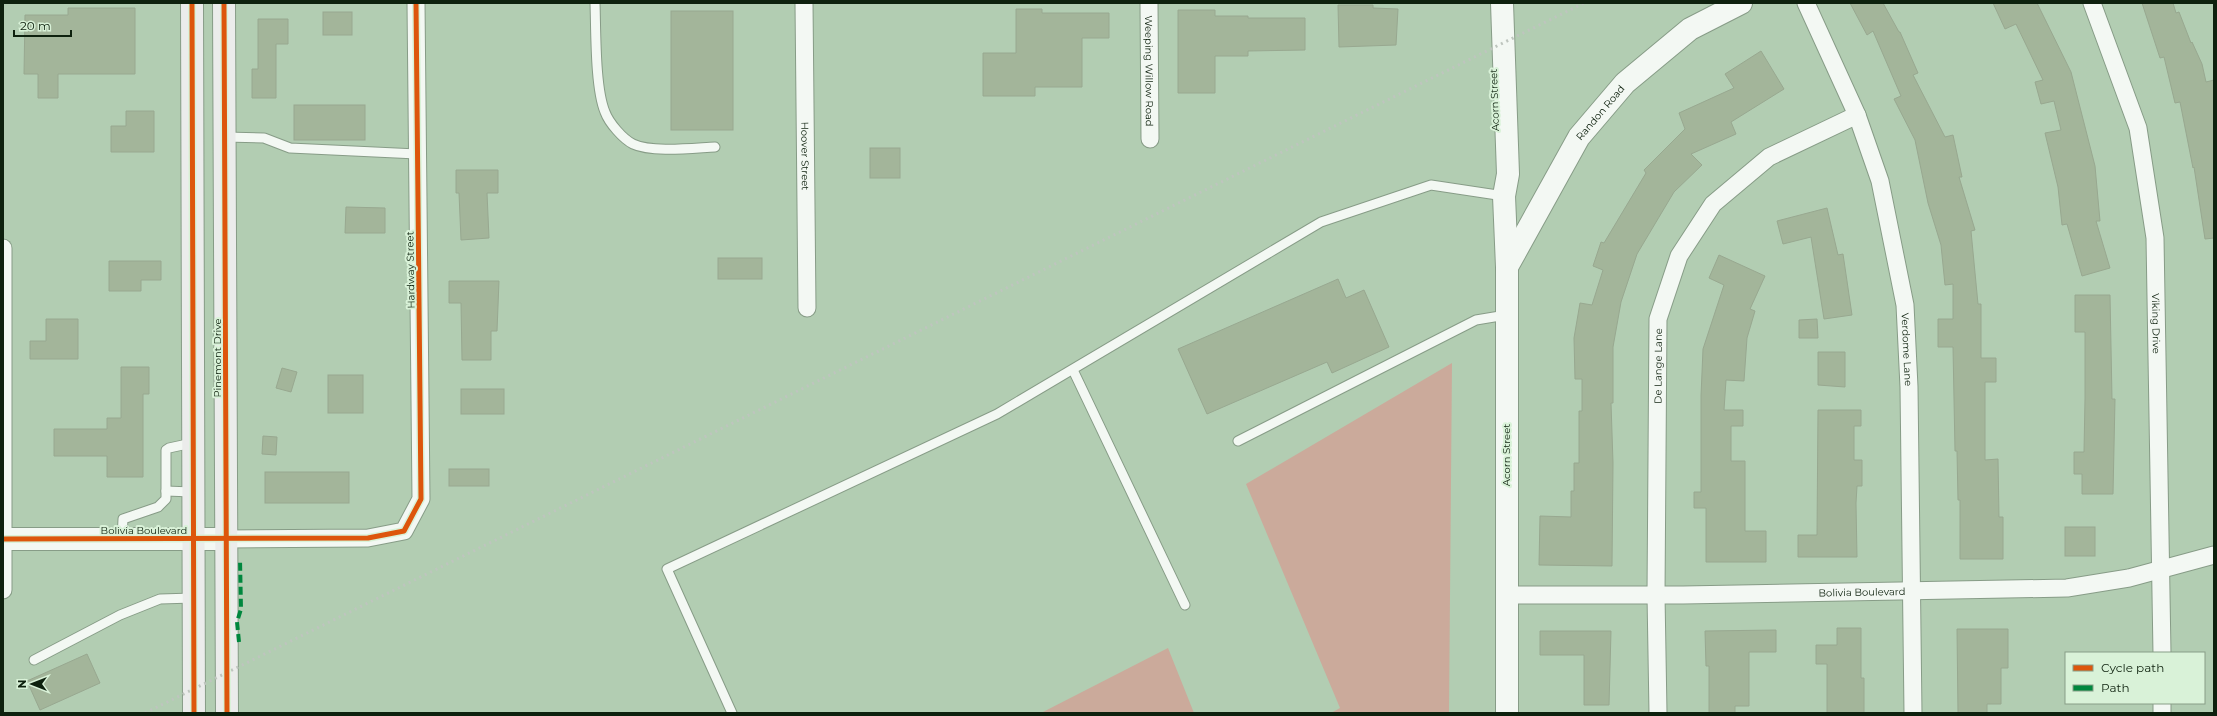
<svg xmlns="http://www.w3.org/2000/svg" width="2217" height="716" font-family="Montserrat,sans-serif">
  <rect width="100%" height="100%" fill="#b2cdb2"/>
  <g fill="#cbaa9b">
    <path d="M 1452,363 L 1449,713 L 1331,713 L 1340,708 L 1246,484 Z"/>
    <path d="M 1168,648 L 1194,713 L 1041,713 Z"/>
  </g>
  <g fill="#a3b59a" stroke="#98a890">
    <path d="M 1850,3 L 1883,3 L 1899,32 L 1900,32 L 1918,73 L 1913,75 L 1945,137 L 1953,135 L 1962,177 L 1959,177 L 1975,230 L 1971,231 L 1978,304 L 1981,304 L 1981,358 L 1996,358 L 1996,382 L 1985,382 L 1985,460 L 1998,459 L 1999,517 L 2003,517 L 2003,559 L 1960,559 L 1960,500 L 1958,500 L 1957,451 L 1955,451 L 1953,347 L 1938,347 L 1938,319 L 1953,319 L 1953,284 L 1945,285 L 1941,245 L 1928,203 L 1915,140 L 1894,99 L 1901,96 L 1873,31 L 1867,35 Z"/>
    <path d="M 1993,3 L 2037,3 L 2071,72 L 2095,166 L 2100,221 L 2096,221 L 2110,268 L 2082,276 L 2067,224 L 2062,225 L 2058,187 L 2045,133 L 2061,130 L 2054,101 L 2041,104 L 2035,82 L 2043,80 L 2016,24 L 2005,29 Z"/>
    <path d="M 2142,3 L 2173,3 L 2176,13 L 2179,12 L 2191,43 L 2192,42 L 2202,64 L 2206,82 L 2214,80 L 2214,238 L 2205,239 L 2194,167 L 2193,168 L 2180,102 L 2175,103 L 2164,57 L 2160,58 Z"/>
    <path d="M 1338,5 L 1373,5 L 1373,8 L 1398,9 L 1396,45 L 1339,47 Z"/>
    <path d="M 68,8 L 135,8 L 135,74 L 58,74 L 58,98 L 38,98 L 38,74 L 24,74 L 25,15 L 68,15 Z"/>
    <path d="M 1016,9 L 1042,9 L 1042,13 L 1109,13 L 1109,38 L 1082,38 L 1082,87 L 1035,87 L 1035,96 L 983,96 L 983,53 L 1016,53 Z"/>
    <path d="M 1178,10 L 1215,10 L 1215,16 L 1248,16 L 1248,18 L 1305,18 L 1305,50 L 1248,51 L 1248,56 L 1215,56 L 1215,93 L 1178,93 Z"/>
    <rect x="671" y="11" width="62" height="119"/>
    <rect x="323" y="12" width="29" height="23"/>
    <path d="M 258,19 L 288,19 L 288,44 L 276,44 L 276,98 L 252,98 L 252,69 L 258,69 Z"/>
    <path d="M 1761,51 L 1784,89 L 1731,122 L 1736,134 L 1691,154 L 1702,165 L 1674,192 L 1637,254 L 1621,302 L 1613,347 L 1613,403 L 1611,403 L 1613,463 L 1612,566 L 1539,565 L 1540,516 L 1571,517 L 1571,491 L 1574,491 L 1574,463 L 1579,463 L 1579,411 L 1582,411 L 1582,379 L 1575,379 L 1574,338 L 1580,303 L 1592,305 L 1603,270 L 1593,266 L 1601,242 L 1604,243 L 1646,173 L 1644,170 L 1685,129 L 1679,113 L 1734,88 L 1725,74 Z"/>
    <rect x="294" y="105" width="71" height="35"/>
    <path d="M 126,111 L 154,111 L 154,152 L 111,152 L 111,126 L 126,126 Z"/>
    <rect x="870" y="148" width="30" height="30"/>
    <path d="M 456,170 L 498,170 L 498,193 L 487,193 L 489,238 L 461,240 L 459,193 L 456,193 Z"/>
    <path d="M 346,207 L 385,208 L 385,233 L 345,233 Z"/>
    <path d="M 1827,208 L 1838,255 L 1843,254 L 1852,315 L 1824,319 L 1811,237 L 1783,244 L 1777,221 Z"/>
    <path d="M 1719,255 L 1765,276 L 1750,309 L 1755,311 L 1747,338 L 1744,381 L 1726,380 L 1724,410 L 1743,410 L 1743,426 L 1731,426 L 1731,461 L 1745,461 L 1745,531 L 1766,531 L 1766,562 L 1706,562 L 1706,508 L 1694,508 L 1694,492 L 1701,492 L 1701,396 L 1703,349 L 1724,285 L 1709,278 Z"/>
    <rect x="718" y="258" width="44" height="21"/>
    <path d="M 109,261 L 161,261 L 161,280 L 141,280 L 141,291 L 109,291 Z"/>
    <path d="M 1338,279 L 1346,298 L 1364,290 L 1389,347 L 1332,373 L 1327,362 L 1207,414 L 1178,349 Z"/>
    <path d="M 449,281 L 499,281 L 497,331 L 491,331 L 491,360 L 462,360 L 461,303 L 449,303 Z"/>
    <path d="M 2075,295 L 2110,295 L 2112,399 L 2115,399 L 2113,494 L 2082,494 L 2082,474 L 2074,474 L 2074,452 L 2084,452 L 2085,399 L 2085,332 L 2075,332 Z"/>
    <path d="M 46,319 L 78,319 L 78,359 L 30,359 L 30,341 L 46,341 Z"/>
    <path d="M 1817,319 L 1818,338 L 1799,338 L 1799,320 Z"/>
    <path d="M 1818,352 L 1845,352 L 1845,387 L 1818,385 Z"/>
    <path d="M 121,367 L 149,367 L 149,394 L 143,394 L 143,477 L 107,477 L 107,456 L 54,456 L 54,429 L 107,429 L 107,418 L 121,418 Z"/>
    <path d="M 282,368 L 297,372 L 291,392 L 276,388 Z"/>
    <rect x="328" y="375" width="35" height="38"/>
    <rect x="461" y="389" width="43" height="25"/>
    <path d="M 1818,410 L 1861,410 L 1861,426 L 1854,426 L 1854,460 L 1862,460 L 1862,486 L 1857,486 L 1856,503 L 1857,557 L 1798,557 L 1798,535 L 1817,535 Z"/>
    <path d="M 263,436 L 277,437 L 276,455 L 262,454 Z"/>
    <rect x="449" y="469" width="40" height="17"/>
    <rect x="265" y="472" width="84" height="31"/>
    <rect x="2065" y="527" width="30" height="29"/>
    <path d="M 1837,628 L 1861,628 L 1861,678 L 1864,678 L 1864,713 L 1827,713 L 1827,664 L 1816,664 L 1816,645 L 1837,645 Z"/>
    <path d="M 1957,629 L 2008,629 L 2008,668 L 2001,668 L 2001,704 L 1987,704 L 1987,713 L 1958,713 Z"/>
    <path d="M 1776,630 L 1776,652 L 1749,652 L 1749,706 L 1735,706 L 1735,713 L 1709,713 L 1709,666 L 1706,666 L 1705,631 Z"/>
    <path d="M 1540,631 L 1611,631 L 1609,705 L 1584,705 L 1584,655 L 1540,655 Z"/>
    <path d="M 87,654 L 100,683 L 40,710 L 27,681 Z"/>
  </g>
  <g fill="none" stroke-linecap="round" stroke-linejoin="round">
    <defs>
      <g id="service">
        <path d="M 595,3 C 596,31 595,88 605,112 C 609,123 623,139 633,144 C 652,153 694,148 715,147"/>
        <path d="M 225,137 L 264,138 L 290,148 L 417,154"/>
        <path d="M 1073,370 L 1185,605"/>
        <path d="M 1238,441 L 1476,320 L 1506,315"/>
        <path d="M 166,491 L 192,492"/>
        <path d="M 122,539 L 123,519 L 158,507 L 166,499 L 166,450 L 169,448 L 192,443"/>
        <path d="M 34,660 L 120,615 L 160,599 L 193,598"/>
        <path d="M 732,713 L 667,569 L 997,414 L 1321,222 L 1431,185 L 1504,196"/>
      </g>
      <g id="minor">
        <path id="s1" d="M 804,3 L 807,308"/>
        <path id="s2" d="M 1149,3 L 1150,139"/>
        <path id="s3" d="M 1806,3 L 1857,115 L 1880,181 L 1905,305 L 1909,387 L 1913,713"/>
        <path id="s4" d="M 2092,3 L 2138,128 L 2155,238 L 2162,653"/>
        <path d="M 3,248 L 3,590"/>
        <path d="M 227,539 L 368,538 L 404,531 L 421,499 L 416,3"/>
        <path id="s5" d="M 1506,595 L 1683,595 L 2067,588 L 2129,578 L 2214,555"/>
        <path d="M 2162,703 L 2162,713"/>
        <path id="s6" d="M 1658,713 L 1656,595 L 1658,319 L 1679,256 L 1713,204 L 1769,157 L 1857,115"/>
      </g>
      <g id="tertiary">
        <path d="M 1502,3 L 1508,174 L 1504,196 L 1507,267 L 1507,713"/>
        <path id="s7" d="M 1507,267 L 1579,137 L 1625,83 L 1690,29 L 1741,3"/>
        <path d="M 3,539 L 227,539"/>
      </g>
      <g id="secondary">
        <path d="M 192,3 L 194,713"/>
        <path d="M 224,3 L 227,713"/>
      </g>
    </defs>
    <use href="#service" stroke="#879c87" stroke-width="11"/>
    <use href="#minor" stroke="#879c87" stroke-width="19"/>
    <use href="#tertiary" stroke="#879c87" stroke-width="24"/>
    <use href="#secondary" stroke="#879c87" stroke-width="24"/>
    <use href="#service" stroke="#f3f8f3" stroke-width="9"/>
    <use href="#minor" stroke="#f3f8f3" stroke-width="17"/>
    <use href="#tertiary" stroke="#f3f8f3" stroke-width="22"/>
    <use href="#secondary" stroke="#ebeceb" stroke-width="22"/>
    <path stroke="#bec5be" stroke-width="3" stroke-dasharray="2 4" stroke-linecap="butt" d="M 145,713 L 1584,3"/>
    <path stroke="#00873e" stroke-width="4" stroke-dasharray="8 4" stroke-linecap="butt" d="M 239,642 L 237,622 L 241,609 L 240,559"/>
    <defs>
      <g id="cycleway">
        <path d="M 192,3 L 194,713"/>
        <path d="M 224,3 L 227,713"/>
        <path d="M 3,539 L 368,538 L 404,531 L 421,499 L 416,3"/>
      </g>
    </defs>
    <use href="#cycleway" stroke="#d9f2d8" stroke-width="8"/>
    <use href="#cycleway" stroke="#dd560c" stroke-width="5"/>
  </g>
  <g text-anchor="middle" stroke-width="4" stroke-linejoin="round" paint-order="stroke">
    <g font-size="10" fill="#0e210e" stroke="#d9f2d8">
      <text dy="4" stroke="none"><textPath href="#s2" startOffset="68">Weeping Willow Road</textPath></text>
      <text transform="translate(1494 100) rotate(-92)" y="4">Acorn Street</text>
      <text dy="4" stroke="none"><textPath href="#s7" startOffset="181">Randon Road</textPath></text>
      <text dy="4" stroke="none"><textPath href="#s1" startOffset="153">Hoover Street</textPath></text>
      <text transform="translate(410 270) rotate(-91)" y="4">Hardway Street</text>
      <text dy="4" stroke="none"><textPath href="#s4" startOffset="330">Viking Drive</textPath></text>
      <text dy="4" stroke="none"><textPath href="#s3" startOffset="364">Verdome Lane</textPath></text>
      <text transform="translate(217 358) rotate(-90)" y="4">Pinemont Drive</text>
      <text dy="4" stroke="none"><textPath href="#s6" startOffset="347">De Lange Lane</textPath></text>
      <text transform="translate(1506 455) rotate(-90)" y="4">Acorn Street</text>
      <text x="144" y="534">Bolivia Boulevard</text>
      <text dy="4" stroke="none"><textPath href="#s5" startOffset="356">Bolivia Boulevard</textPath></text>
    </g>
  </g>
  <rect width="2217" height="716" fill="none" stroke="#0e210e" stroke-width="8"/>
  <rect x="2065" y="652" width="140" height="52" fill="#d9f2d8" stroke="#889e87"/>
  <rect x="2073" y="665" width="20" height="6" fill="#dd560c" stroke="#889e87"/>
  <text x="2101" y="672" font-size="12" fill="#0e210e">Cycle path</text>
  <rect x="2073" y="685" width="20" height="6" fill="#00873e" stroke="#889e87"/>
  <text x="2101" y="692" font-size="12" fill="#0e210e">Path</text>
  <g transform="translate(32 684) rotate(270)" stroke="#d9f2d8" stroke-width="3" paint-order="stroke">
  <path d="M0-3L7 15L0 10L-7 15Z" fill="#0e210e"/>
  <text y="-6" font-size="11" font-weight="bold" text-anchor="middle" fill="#0e210e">N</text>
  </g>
  <path d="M14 30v6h57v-6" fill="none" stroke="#0e210e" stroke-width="2"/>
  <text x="20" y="30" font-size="12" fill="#0e210e" stroke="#d9f2d8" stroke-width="3" paint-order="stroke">20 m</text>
</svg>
